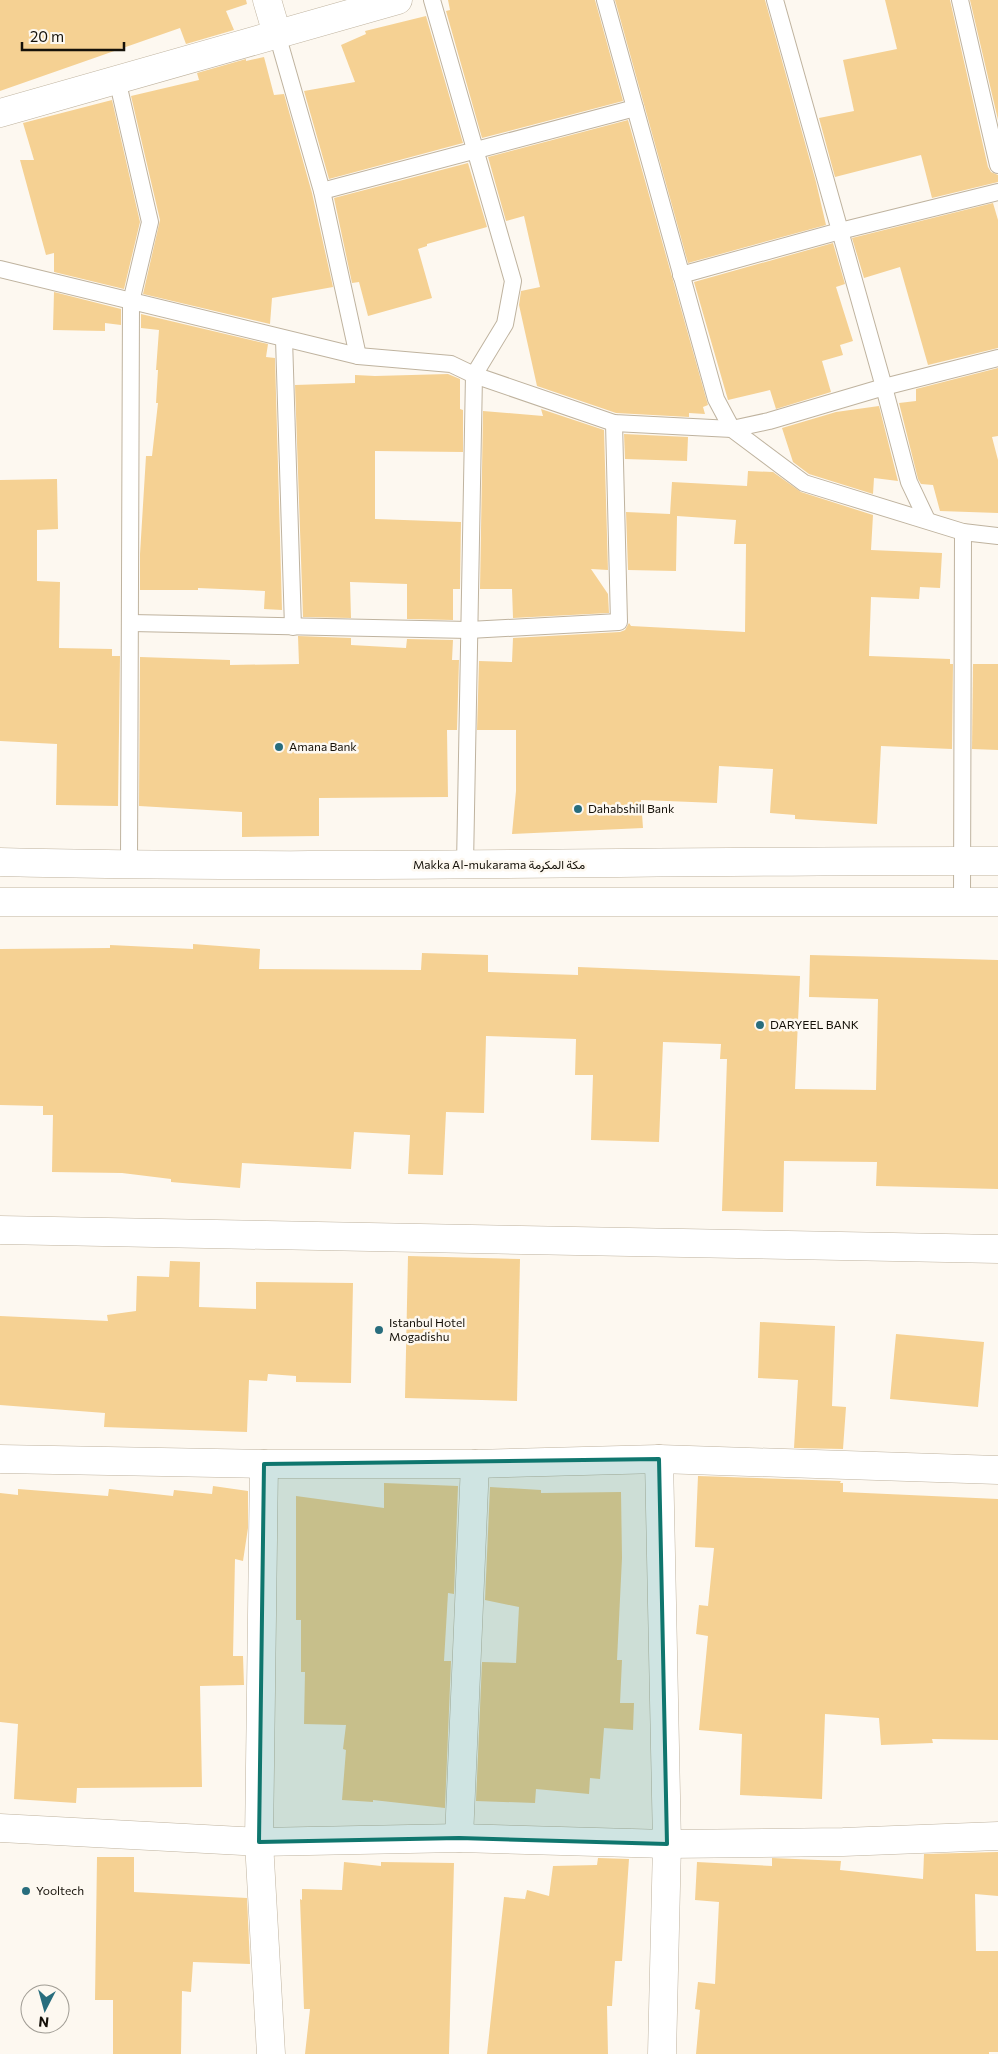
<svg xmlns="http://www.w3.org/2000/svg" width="998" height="2054" font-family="Commissioner,Vazirmatn,sans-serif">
  <rect width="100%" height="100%" fill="#fdf8f0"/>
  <g fill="#f5d193">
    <path d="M 0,0 L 246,0 L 247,4 L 226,11 L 234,30 L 186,44 L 180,28 L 0,91 Z"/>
    <path d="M 448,0 L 595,0 L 623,101 L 482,138 L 446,11 L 450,10 Z"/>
    <path d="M 615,0 L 765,0 L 816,182 L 826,225 L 688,263 Z"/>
    <path d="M 885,0 L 950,0 L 988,167 L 991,172 L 998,175 L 998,182 L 932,198 L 921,155 L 835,177 L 819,118 L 854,111 L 843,60 L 897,49 Z"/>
    <path d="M 970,0 L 998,0 L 998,120 Z"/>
    <path d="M 426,16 L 463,143 L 329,179 L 304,91 L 355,82 L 341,45 L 366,34 L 365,31 Z"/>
    <path d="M 264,57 L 274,95 L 284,94 L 312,193 L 333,287 L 272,298 L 270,324 L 143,294 L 160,220 L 131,96 L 199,80 L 197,73 L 246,59 L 246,61 Z"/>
    <path d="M 112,100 L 140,222 L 124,289 L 54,272 L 54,253 L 46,255 L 20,160 L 34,160 L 23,123 Z"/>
    <path d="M 628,120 L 708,405 L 703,407 L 705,414 L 689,413 L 689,417 L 616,413 L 537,386 L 519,305 L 521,291 L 540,287 L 524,216 L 506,221 L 488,157 Z"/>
    <path d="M 468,163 L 487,227 L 427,244 L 427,246 L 418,249 L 432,298 L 368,316 L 359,282 L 352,283 L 334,198 Z"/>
    <path d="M 993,203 L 998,220 L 998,348 L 928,365 L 900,267 L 864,278 L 852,238 Z"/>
    <path d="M 833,243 L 845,284 L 836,287 L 853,341 L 840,345 L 843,355 L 822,361 L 831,392 L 776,409 L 770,390 L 728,400 L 694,282 Z"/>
    <path d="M 54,292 L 121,309 L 121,325 L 105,323 L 105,331 L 53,330 Z"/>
    <path d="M 141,314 L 268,344 L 266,357 L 275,358 L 282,610 L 264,609 L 265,591 L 198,588 L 198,590 L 140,590 L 140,554 L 146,456 L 152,456 L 158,403 L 156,403 L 158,370 L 156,370 L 159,330 L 141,328 Z"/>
    <path d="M 998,368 L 998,436 L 992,437 L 998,460 L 998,513 L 940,511 L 933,485 L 921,484 L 918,479 L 899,403 L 916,401 L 916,389 Z"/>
    <path d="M 448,374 L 460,379 L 460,409 L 463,410 L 463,452 L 375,451 L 375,519 L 461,522 L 460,589 L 453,589 L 453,620 L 407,619 L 407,584 L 350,582 L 351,618 L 303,617 L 295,385 L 355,383 L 355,375 L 375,376 Z"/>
    <path d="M 879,406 L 898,481 L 874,478 L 873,494 L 809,474 L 793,462 L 782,428 L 836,412 Z"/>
    <path d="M 541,409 L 604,430 L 608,570 L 591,569 L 608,594 L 609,613 L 513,618 L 512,589 L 480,589 L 483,411 L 543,416 Z"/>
    <path d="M 624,434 L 688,437 L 687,461 L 625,459 Z"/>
    <path d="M 748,471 L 773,472 L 801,492 L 873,515 L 871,550 L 942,553 L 940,588 L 920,587 L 919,599 L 871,597 L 869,656 L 950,659 L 950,664 L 953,664 L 952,749 L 881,746 L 877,824 L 795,819 L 795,815 L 770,813 L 773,769 L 719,766 L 717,803 L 641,800 L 643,828 L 512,834 L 516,791 L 516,730 L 477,730 L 479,661 L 512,662 L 513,638 L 620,632 L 625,630 L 629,623 L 631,626 L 745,632 L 746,544 L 734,544 L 736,520 L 677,516 L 676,571 L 628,570 L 626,512 L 670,514 L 672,482 L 747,486 Z"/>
    <path d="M 57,479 L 58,529 L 37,530 L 37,581 L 60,582 L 59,648 L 112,649 L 112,656 L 120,656 L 118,806 L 56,805 L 57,744 L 0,741 L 0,480 Z"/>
    <path d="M 298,636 L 351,638 L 351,645 L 406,648 L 407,639 L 453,640 L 452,660 L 459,660 L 457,730 L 447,730 L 448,797 L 319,798 L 319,836 L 242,837 L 242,812 L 139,806 L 140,657 L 230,660 L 230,665 L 299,664 Z"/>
    <path d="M 973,664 L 998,664 L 998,750 L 972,749 Z"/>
    <path d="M 193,944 L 260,949 L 259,969 L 421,970 L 422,953 L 488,955 L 488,972 L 578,975 L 578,967 L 800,976 L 795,1089 L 876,1090 L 878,999 L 809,997 L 810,955 L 998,960 L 998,1189 L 876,1186 L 877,1162 L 784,1161 L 783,1212 L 722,1211 L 727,1059 L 720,1059 L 721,1044 L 663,1042 L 659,1142 L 591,1140 L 593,1075 L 575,1075 L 576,1039 L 486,1036 L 484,1113 L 446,1112 L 443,1175 L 408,1174 L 410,1135 L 354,1132 L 351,1169 L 242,1163 L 240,1188 L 171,1182 L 171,1179 L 122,1173 L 52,1172 L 53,1115 L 43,1115 L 43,1106 L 0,1105 L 0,949 L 110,948 L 110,945 L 193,949 Z"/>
    <path d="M 408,1256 L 520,1259 L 517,1401 L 405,1398 Z"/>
    <path d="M 170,1261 L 200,1262 L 199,1307 L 256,1309 L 256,1282 L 353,1283 L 351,1383 L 296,1382 L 296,1376 L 268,1374 L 267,1381 L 249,1380 L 247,1432 L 104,1427 L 105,1413 L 0,1405 L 0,1316 L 108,1321 L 107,1315 L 136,1311 L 137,1276 L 169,1277 Z"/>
    <path d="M 760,1322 L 835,1326 L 832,1406 L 846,1407 L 843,1449 L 794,1448 L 798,1380 L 758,1378 Z"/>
    <path d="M 896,1334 L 984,1342 L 978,1407 L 890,1399 Z"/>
    <path d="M 698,1476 L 841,1481 L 840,1483 L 843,1483 L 843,1492 L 998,1499 L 998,1740 L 932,1739 L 933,1743 L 881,1745 L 879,1718 L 825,1714 L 822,1799 L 740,1795 L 742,1734 L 699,1730 L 708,1636 L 696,1634 L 699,1605 L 708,1606 L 714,1548 L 695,1547 Z"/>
    <path d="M 384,1483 L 458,1486 L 454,1594 L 448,1593 L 444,1661 L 451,1661 L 445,1808 L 373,1800 L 373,1802 L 342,1800 L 346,1750 L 343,1749 L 346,1725 L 304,1724 L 305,1672 L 301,1672 L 301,1620 L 296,1620 L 296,1496 L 384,1508 Z"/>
    <path d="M 213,1486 L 248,1491 L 248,1528 L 243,1561 L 235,1559 L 233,1656 L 243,1656 L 244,1685 L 200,1686 L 202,1787 L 77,1788 L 76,1803 L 14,1799 L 18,1724 L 0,1722 L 0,1493 L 18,1495 L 18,1489 L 108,1496 L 109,1489 L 173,1496 L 174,1490 L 212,1494 Z"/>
    <path d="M 490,1487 L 541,1490 L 541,1493 L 621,1492 L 622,1558 L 617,1660 L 622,1660 L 620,1703 L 634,1703 L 633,1730 L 604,1728 L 600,1779 L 590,1778 L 589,1794 L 536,1789 L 535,1803 L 476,1801 L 482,1662 L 516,1663 L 519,1607 L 485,1600 Z"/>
    <path d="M 998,1852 L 998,1896 L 975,1894 L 976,1951 L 998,1951 L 998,2052 L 989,2052 L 989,2054 L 696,2054 L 700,2010 L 695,2009 L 698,1982 L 715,1984 L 719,1902 L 695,1900 L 697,1862 L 772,1866 L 772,1858 L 841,1861 L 840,1870 L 923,1879 L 924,1854 Z"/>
    <path d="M 97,1857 L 134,1857 L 134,1892 L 247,1898 L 250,1964 L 193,1962 L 191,1992 L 182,1991 L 181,2054 L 113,2054 L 113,2000 L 95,2000 Z"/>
    <path d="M 598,1858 L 629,1859 L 622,1961 L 615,1961 L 612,2006 L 607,2006 L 608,2054 L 487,2054 L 504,1897 L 525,1899 L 527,1890 L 549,1896 L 553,1866 L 597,1865 Z"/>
    <path d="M 344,1862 L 381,1866 L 381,1862 L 454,1863 L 449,2054 L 305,2054 L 310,2009 L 304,2009 L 300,1899 L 302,1900 L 302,1889 L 342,1890 Z"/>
  </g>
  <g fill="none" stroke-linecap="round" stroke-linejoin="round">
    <defs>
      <g id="service">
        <path d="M 432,0 L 513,281 L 505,324 L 474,375 L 465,865"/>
        <path d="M 605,0 L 716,399 L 732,429 L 769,421 L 884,387 L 998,358"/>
        <path d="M 775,0 L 884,387 L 909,482 L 927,520"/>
        <path d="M 960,0 L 998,165"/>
        <path d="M 277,34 L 322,191 L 358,356"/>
        <path d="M 117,79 L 150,222 L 131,302 L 129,865"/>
        <path d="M 322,191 L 635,108"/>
        <path d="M 0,269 L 358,356 L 451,364 L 474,375 L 614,423 L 732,429 L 804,483 L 963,532 L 998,536"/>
        <path d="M 681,275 L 840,231 L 998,192"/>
        <path d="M 284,339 L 293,627"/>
        <path d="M 131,623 L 469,630 L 619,622 L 614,423"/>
        <path d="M 962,902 L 963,532"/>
      </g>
      <g id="minor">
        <path d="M 267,0 L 277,34"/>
        <path d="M 0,113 L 398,0"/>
        <path d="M 0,1230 L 998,1249"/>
        <path d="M 0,1459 L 264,1464 L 475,1464 L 659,1459 L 998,1470"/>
        <path d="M 659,1459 L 667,1844 L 662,2054"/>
        <path d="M 264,1464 L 259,1842 L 271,2054"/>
        <path d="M 0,1828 L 259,1842 L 459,1838 L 667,1844 L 843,1842 L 998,1836"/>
        <path d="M 459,1838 L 475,1464"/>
      </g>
      <g id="trunk">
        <path d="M 0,862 C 333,870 665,860 998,861"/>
        <path d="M 0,902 L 998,902"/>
      </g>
    </defs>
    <use href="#service" stroke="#bfb39f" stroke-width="18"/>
    <use href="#minor" stroke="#bfb39f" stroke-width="29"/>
    <use href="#trunk" stroke="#bfb39f" stroke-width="29"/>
    <use href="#service" stroke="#fff" stroke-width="16"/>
    <use href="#minor" stroke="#fff" stroke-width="28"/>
    <use href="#trunk" stroke="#fff" stroke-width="28"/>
  </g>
  <path fill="#0f766e" fill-opacity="0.2" stroke="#0f766e" stroke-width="4" stroke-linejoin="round" d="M 659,1459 L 667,1844 L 459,1838 L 259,1842 L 264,1464 Z"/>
  <g fill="#286d7d" stroke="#fdf8f0" stroke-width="2">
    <circle cx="279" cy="747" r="5"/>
    <circle cx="578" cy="809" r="5"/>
    <circle cx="760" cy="1025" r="5"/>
    <circle cx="379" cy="1330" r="5"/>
    <circle cx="26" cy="1891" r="5"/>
  </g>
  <g text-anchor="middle" stroke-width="5" stroke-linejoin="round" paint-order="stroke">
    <g font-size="12" fill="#151109" stroke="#fdf8f0" text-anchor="start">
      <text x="289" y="751">Amana Bank</text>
      <text x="588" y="813">Dahabshill Bank</text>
      <text x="770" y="1029">DARYEEL BANK</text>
      <text x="389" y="1327">Istanbul Hotel<tspan x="389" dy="14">Mogadishu</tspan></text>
      <text x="36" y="1895">Yooltech</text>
    </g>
    <g font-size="12" fill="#151109" stroke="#fdf8f0">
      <text x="499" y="869">Makka Al-mukarama مكة المكرمة</text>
    </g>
  </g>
  <g transform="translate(45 2009) rotate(186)"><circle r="24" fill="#fdf8f0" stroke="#a09c94"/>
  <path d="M0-4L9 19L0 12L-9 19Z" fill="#286d7d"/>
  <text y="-8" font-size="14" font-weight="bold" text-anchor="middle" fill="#151109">N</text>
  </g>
  <path d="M22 42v8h102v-8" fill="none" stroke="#151109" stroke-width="2.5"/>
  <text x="30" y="42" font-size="15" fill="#151109" stroke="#fdf8f0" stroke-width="4" paint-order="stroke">20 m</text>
</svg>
